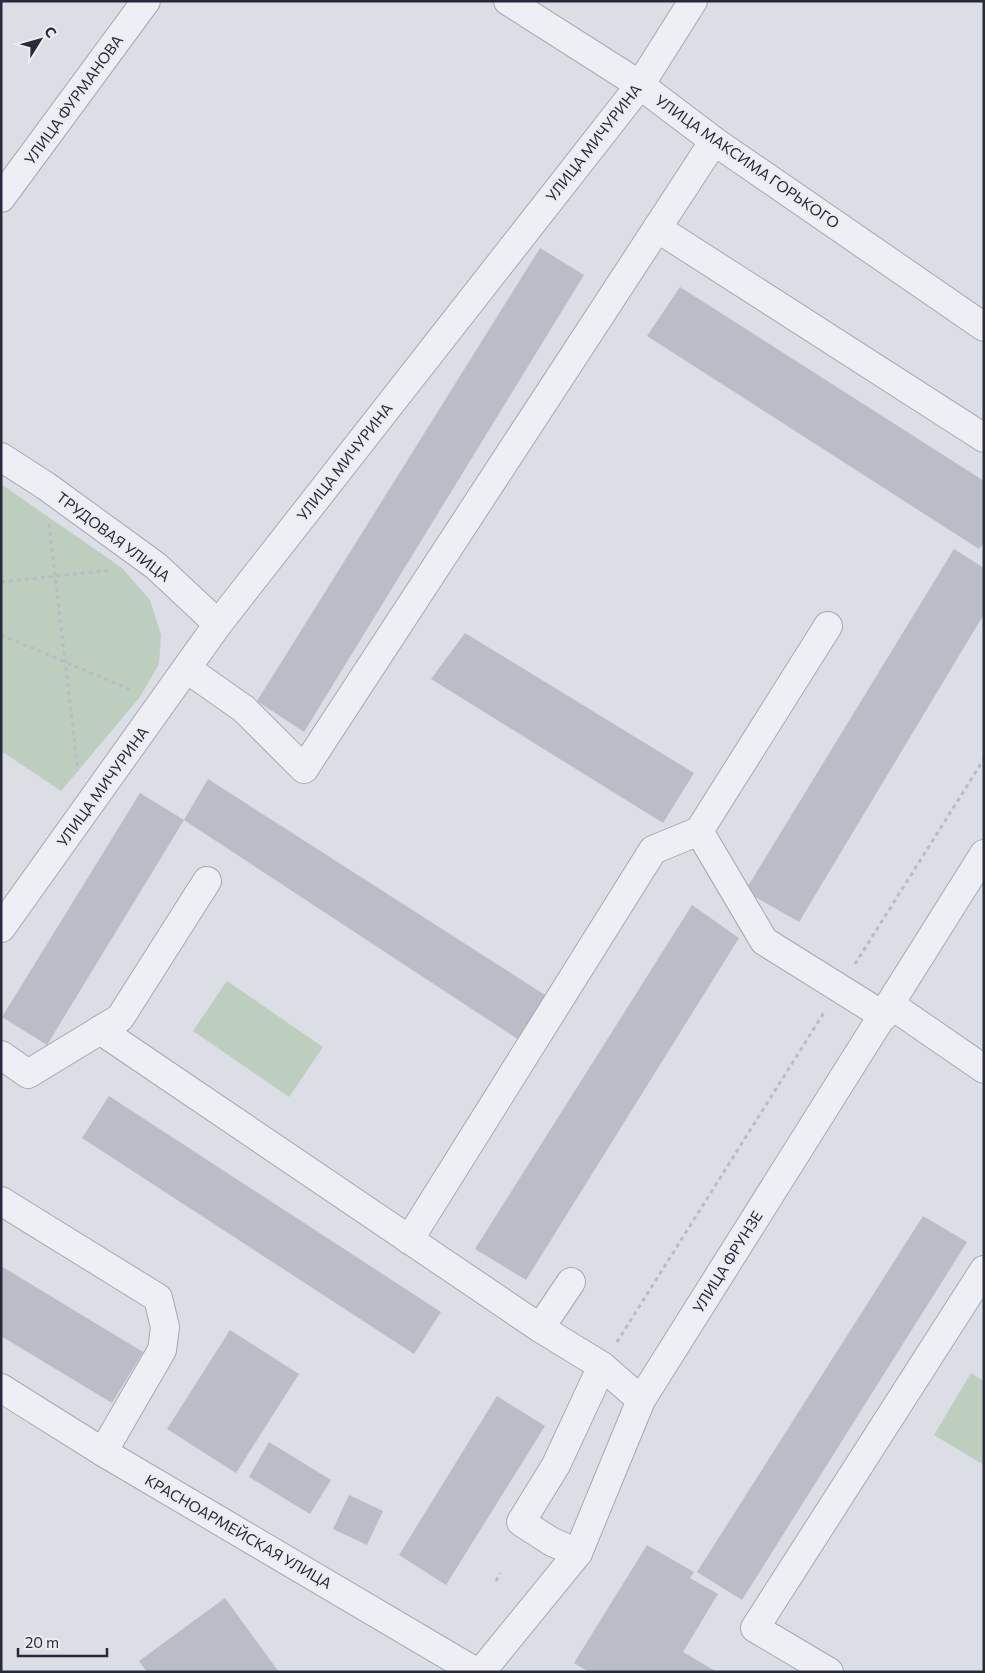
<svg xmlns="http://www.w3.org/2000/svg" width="985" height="1673" font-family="Commissioner,sans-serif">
  <rect width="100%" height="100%" fill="#dcdee5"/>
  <g fill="#becebe">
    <path d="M 1,484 L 122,568 L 150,600 L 161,635 L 159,664 L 140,697 L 61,791 L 1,751 Z"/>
    <path d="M 227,981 L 323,1047 L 289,1097 L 193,1031 Z"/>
    <path d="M 971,1373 L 984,1381 L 984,1465 L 934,1435 Z"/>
  </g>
  <g fill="#babcc7">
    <path d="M 540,248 L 584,275 L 304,732 L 257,701 Z"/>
    <path d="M 680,287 L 984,481 L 984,543 L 979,549 L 647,336 Z"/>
    <path d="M 954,549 L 984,568 L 984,614 L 799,922 L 745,891 Z"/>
    <path d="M 465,633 L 694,773 L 663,823 L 431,679 Z"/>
    <path d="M 208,779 L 545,995 L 519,1040 L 184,820 Z"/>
    <path d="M 140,793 L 184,820 L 47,1045 L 2,1017 Z"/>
    <path d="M 692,905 L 739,938 L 526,1280 L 475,1249 Z"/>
    <path d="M 109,1096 L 441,1312 L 414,1354 L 82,1138 Z"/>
    <path d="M 923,1216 L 967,1242 L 742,1600 L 697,1572 Z"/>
    <path d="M 1,1266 L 143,1352 L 112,1403 L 1,1336 Z"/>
    <path d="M 230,1330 L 299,1374 L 236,1473 L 167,1429 Z"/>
    <path d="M 497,1396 L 545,1426 L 446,1585 L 399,1555 Z"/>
    <path d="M 269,1442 L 331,1480 L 310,1514 L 249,1477 Z"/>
    <path d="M 349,1495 L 383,1511 L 367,1545 L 333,1529 Z"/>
    <path d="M 647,1545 L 694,1572 L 690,1578 L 718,1594 L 683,1652 L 717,1672 L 589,1672 L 574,1663 Z"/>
    <path d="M 225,1598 L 279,1672 L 147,1672 L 139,1661 Z"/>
  </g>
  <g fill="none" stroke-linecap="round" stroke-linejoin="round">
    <defs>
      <g id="minor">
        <path d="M 508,1 L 640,85 L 714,141 L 984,327"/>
        <path d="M 1,198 L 146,1"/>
        <path d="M 657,228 L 984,438"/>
        <path d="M 1,457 L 46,486 L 156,566 L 218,624"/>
        <path d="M 187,669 L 244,709 L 304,769 L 714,141"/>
        <path d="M 699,831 L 764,941 L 884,1016"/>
        <path d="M 1,928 L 218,624 L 640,85 L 693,1"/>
        <path d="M 891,1005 L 984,1069"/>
        <path d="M 100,1030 L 540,1328 L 602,1366 L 641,1400"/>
        <path d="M 1,1055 L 28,1074 L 120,1018 L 207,881"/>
        <path d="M 1,1201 L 158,1298 L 165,1327 L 162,1350 L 103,1452"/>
        <path d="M 409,1240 L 653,850 L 699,831 L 828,626"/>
        <path d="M 540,1328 L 571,1282"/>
        <path d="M 1,1388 L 103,1452 L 476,1672"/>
        <path d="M 578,1553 L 552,1542 L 521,1522 L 556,1465 L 602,1366"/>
        <path d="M 481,1672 L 578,1553 L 641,1400 L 984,854"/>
        <path d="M 829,1672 L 755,1628 L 984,1270"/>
      </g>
    </defs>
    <use href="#minor" stroke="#a6a8b2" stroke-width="30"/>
    <g stroke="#babcc4" stroke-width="3" stroke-dasharray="4 4" stroke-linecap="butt">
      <path d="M 49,524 L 78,771"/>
      <path d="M 1,582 L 113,570"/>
      <path d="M 1,635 L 134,691"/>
      <path d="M 855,964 L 984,759"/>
      <path d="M 617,1342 L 825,1011"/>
      <path d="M 496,1581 L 500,1573"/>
    </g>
    <use href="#minor" stroke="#eeeff4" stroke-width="28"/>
  </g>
  <g text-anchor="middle" stroke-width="5" stroke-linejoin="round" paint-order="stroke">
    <g font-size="15" fill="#272a3a" stroke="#ebedf3">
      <text transform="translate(74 100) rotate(-54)" y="5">УЛИЦА ФУРМАНОВА</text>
      <text transform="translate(594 143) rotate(-52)" y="5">УЛИЦА МИЧУРИНА</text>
      <text transform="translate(747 162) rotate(35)" y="5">УЛИЦА МАКСИМА ГОРЬКОГО</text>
      <text transform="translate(345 462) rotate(-52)" y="5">УЛИЦА МИЧУРИНА</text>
      <text transform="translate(113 537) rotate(37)" y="5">ТРУДОВАЯ УЛИЦА</text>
      <text transform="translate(103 787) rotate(-54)" y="5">УЛИЦА МИЧУРИНА</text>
      <text transform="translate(728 1262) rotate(-58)" y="5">УЛИЦА ФРУНЗЕ</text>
      <text transform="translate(238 1532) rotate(30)" y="5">КРАСНОАРМЕЙСКАЯ УЛИЦА</text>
    </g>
  </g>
  <rect width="985" height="1673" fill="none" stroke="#272a3a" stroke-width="5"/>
  <g transform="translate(40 40) rotate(53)" stroke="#ebedf3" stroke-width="4" paint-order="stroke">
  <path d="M0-4L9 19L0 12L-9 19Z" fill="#272a3a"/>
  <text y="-8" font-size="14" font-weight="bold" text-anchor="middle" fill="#272a3a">С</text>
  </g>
  <path d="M18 1648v8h89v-8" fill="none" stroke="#272a3a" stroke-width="2.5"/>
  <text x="25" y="1648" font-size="15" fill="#272a3a" stroke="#ebedf3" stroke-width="4" paint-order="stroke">20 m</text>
</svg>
